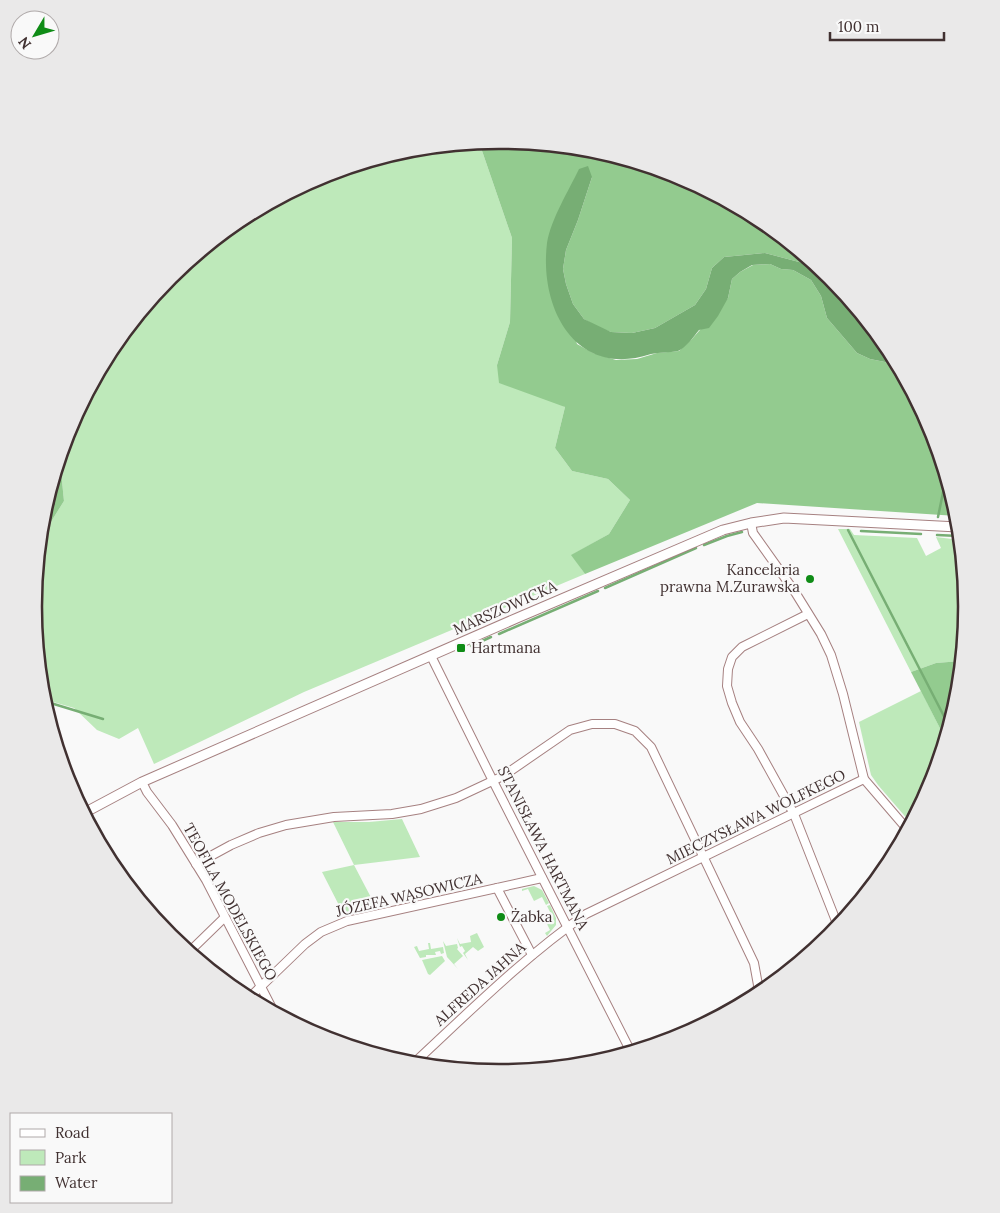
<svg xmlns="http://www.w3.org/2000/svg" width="1000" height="1213" font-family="Lora,serif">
  <rect width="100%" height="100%" fill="#f9f9f9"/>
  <g fill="#bee9ba">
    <path d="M 479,142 L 512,238 L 510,322 L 497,365 L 565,407 L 555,448 L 572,471 L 608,479 L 630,500 L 609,534 L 572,555 L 585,574 L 304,692 L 154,764 L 138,728 L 119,739 L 97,730 L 74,708 L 43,699 L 34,607 L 41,536 L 44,533 L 64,501 L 61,471 L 57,468 L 69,428 L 112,347 L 171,277 L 241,219 L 322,176 L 409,149 Z"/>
    <path d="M 838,529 L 850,529 L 854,535 L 917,538 L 926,556 L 941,548 L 936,537 L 960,540 L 966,607 L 965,618 L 960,620 L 964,630 L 961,661 L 936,663 L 911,672 Z"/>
    <path d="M 921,691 L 945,738 L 931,785 L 912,820 L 909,821 L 878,785 L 871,775 L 859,722 Z"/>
    <path d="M 402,819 L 420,857 L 354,865 L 376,907 L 344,915 L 322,872 L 354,865 L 333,822 L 369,822 Z"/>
    <path d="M 534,886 L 542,890 L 549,903 L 546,905 L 542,897 L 534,901 L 528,889 L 522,891 L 522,889 Z"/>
    <path d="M 550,905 L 556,918 L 556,925 L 547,936 L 545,933 L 550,930 L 544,918 L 551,914 L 547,906 Z"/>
    <path d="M 477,933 L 484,947 L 478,951 L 473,947 L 465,954 L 468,960 L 463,953 L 465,951 L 462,946 L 460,947 L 457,938 L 460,944 L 471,942 L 470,936 Z"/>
    <path d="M 443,941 L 446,946 L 457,944 L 458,948 L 457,949 L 463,956 L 454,964 L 458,969 L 447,957 Z"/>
    <path d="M 428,943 L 430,943 L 431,949 L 443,947 L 444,953 L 441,954 L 440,951 L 435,952 L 436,955 L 426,955 L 426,957 L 420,958 L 414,947 L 417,946 L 419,951 L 429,949 Z"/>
    <path d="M 442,956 L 445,961 L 430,975 L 428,974 L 422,960 Z"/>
  </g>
  <g fill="#93cb8f">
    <path d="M 500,140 L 591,149 L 679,176 L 759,219 L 818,267 L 765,253 L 724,257 L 712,268 L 706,289 L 695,305 L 669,320 L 655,328 L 632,333 L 611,332 L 599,328 L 584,319 L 573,304 L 566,284 L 563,269 L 566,250 L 578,220 L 592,177 L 564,200 L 548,241 L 577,344 L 593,353 L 616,360 L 637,359 L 657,353 L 679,351 L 692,339 L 728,298 L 732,279 L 740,272 L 753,265 L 770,264 L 781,269 L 793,270 L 811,280 L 821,296 L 827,318 L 857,353 L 870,359 L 885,362 L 898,367 L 931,428 L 957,516 L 757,503 L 585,574 L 571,555 L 609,534 L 630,500 L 608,479 L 572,471 L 555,448 L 565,407 L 499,383 L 497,365 L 510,322 L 512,238 L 479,142 Z"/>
    <path d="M 57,468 L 61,471 L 64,501 L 44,533 L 41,536 L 43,515 Z"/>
    <path d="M 961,661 L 957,698 L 945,738 L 911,672 L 936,663 Z"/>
  </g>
  <path fill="#77ae74" d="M 588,166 L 592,177 L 578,220 L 566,250 L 563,269 L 566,284 L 573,304 L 584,319 L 611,332 L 632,333 L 655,328 L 695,305 L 706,289 L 712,268 L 724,257 L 765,253 L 818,267 L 830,277 L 872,330 L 888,348 L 898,367 L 885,362 L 870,359 L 857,353 L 827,318 L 821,296 L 811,280 L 793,270 L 781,269 L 770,264 L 752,265 L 740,272 L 732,279 L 728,298 L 718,316 L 709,328 L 699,330 C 694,336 686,348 678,351 C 669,353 660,352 651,354 C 576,379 539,309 547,243 C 551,219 569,190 579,169 Z"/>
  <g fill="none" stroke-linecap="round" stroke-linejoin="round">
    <g stroke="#77ae74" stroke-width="2.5">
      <path d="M 47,500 L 54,504"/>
      <path d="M 938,517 L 946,478"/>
      <path d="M 848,530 L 949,726"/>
      <path d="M 861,531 L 921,534"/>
      <path d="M 937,535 L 959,536"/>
      <path d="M 704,545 L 727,536 L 742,532"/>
      <path d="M 605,588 L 696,548"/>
      <path d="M 499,634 L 598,591"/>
      <path d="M 471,646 L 491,637"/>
      <path d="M 44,701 L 103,719"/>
    </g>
    <defs>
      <g id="minor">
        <path d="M 751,523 L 753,533 L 795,592 L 821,634 L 831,655 L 843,694 L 864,779 L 907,829"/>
        <path d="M 808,614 L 742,647 L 732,657 L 728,669 L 727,686 L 732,703 L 740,722 L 758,749 L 794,814 L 838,926"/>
        <path d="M 431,656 L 493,781 L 631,1052"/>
        <path d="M 142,782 L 147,792 L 172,825 L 206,880 L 274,1012"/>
        <path d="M 196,864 L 231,845 L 259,833 L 286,825 L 334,817 L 392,814 L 421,809 L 456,798 L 503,776 L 570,730 L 592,724 L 615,724 L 635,731 L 651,747 L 754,963 L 758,985 L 757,995"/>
        <path d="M 497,888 L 532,955"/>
        <path d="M 189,952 L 224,918"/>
        <path d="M 249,998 L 305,944 L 321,932 L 347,921 L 542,878"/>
        <path d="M 413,1064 C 468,1013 524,957 586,914 L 864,779"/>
      </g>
      <path id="tertiary" d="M 84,813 L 142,782 L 517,618 L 723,530 L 751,523 L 784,518 L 958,527"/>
    </defs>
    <use href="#minor" stroke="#a68181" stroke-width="10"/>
    <use href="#tertiary" stroke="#a68181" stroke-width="11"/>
    <use href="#minor" stroke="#fff" stroke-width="8"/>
    <use href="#tertiary" stroke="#fff" stroke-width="9"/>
  </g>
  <g fill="#0f8c16" stroke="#f9f9f9" stroke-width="2">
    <circle cx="810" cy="579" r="5"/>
    <rect x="456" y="643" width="10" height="10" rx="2.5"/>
    <circle cx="501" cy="917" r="5"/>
  </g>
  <g text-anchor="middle" stroke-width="4.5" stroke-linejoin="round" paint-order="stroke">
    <g font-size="15" fill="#413131" stroke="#f9f9f9" text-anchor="start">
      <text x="800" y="575" text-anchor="end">Kancelaria<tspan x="800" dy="17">prawna M.Zurawska</tspan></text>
      <text x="471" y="653">Hartmana</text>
      <text x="511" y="922">Żabka</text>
    </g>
    <g font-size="15" fill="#413131" stroke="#f9f9f9">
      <text transform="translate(505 608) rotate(-24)" y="5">MARSZOWICKA</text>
      <text transform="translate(756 817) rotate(-26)" y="5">MIECZYSŁAWA WOLFKEGO</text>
      <text transform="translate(543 848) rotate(63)" y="5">STANISŁAWA HARTMANA</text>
      <text transform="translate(409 895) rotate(-13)" y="5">JÓZEFA WĄSOWICZA</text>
      <text transform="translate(230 902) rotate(61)" y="5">TEOFILA MODELSKIEGO</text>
      <text transform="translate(480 984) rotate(-42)" y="5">ALFREDA JAHNA</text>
    </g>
  </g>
  <path d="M0 0H1000V1213H0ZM499 149H501A457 457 0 0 1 958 606V607A457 457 0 0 1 501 1064H499A457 457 0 0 1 42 607V606A457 457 0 0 1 499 149Z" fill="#eae9e9" fill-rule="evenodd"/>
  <path fill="none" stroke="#413131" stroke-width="2.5" d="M499 149H501A457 457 0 0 1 958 606V607A457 457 0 0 1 501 1064H499A457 457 0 0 1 42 607V606A457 457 0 0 1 499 149Z"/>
  <rect x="10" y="1113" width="162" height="90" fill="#f9f9f9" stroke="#afa9a9"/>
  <rect x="20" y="1129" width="25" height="8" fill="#ffffff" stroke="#afa9a9"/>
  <text x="55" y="1138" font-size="15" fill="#413131">Road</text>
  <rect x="20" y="1150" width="25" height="15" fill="#bee9ba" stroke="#afa9a9"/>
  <text x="55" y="1163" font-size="15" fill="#413131">Park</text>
  <rect x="20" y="1176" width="25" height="15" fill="#77ae74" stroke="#afa9a9"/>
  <text x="55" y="1188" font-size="15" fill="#413131">Water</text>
  <g transform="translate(35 35) rotate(232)"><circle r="24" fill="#f9f9f9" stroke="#afa9a9"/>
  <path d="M0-4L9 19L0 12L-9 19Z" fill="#0f8c16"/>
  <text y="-8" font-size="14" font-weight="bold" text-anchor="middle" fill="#413131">N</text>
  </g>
  <path d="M830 32v8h114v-8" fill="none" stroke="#413131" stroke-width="2.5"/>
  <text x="838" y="32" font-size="15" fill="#413131" stroke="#f9f9f9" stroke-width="4" paint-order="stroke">100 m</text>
</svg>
